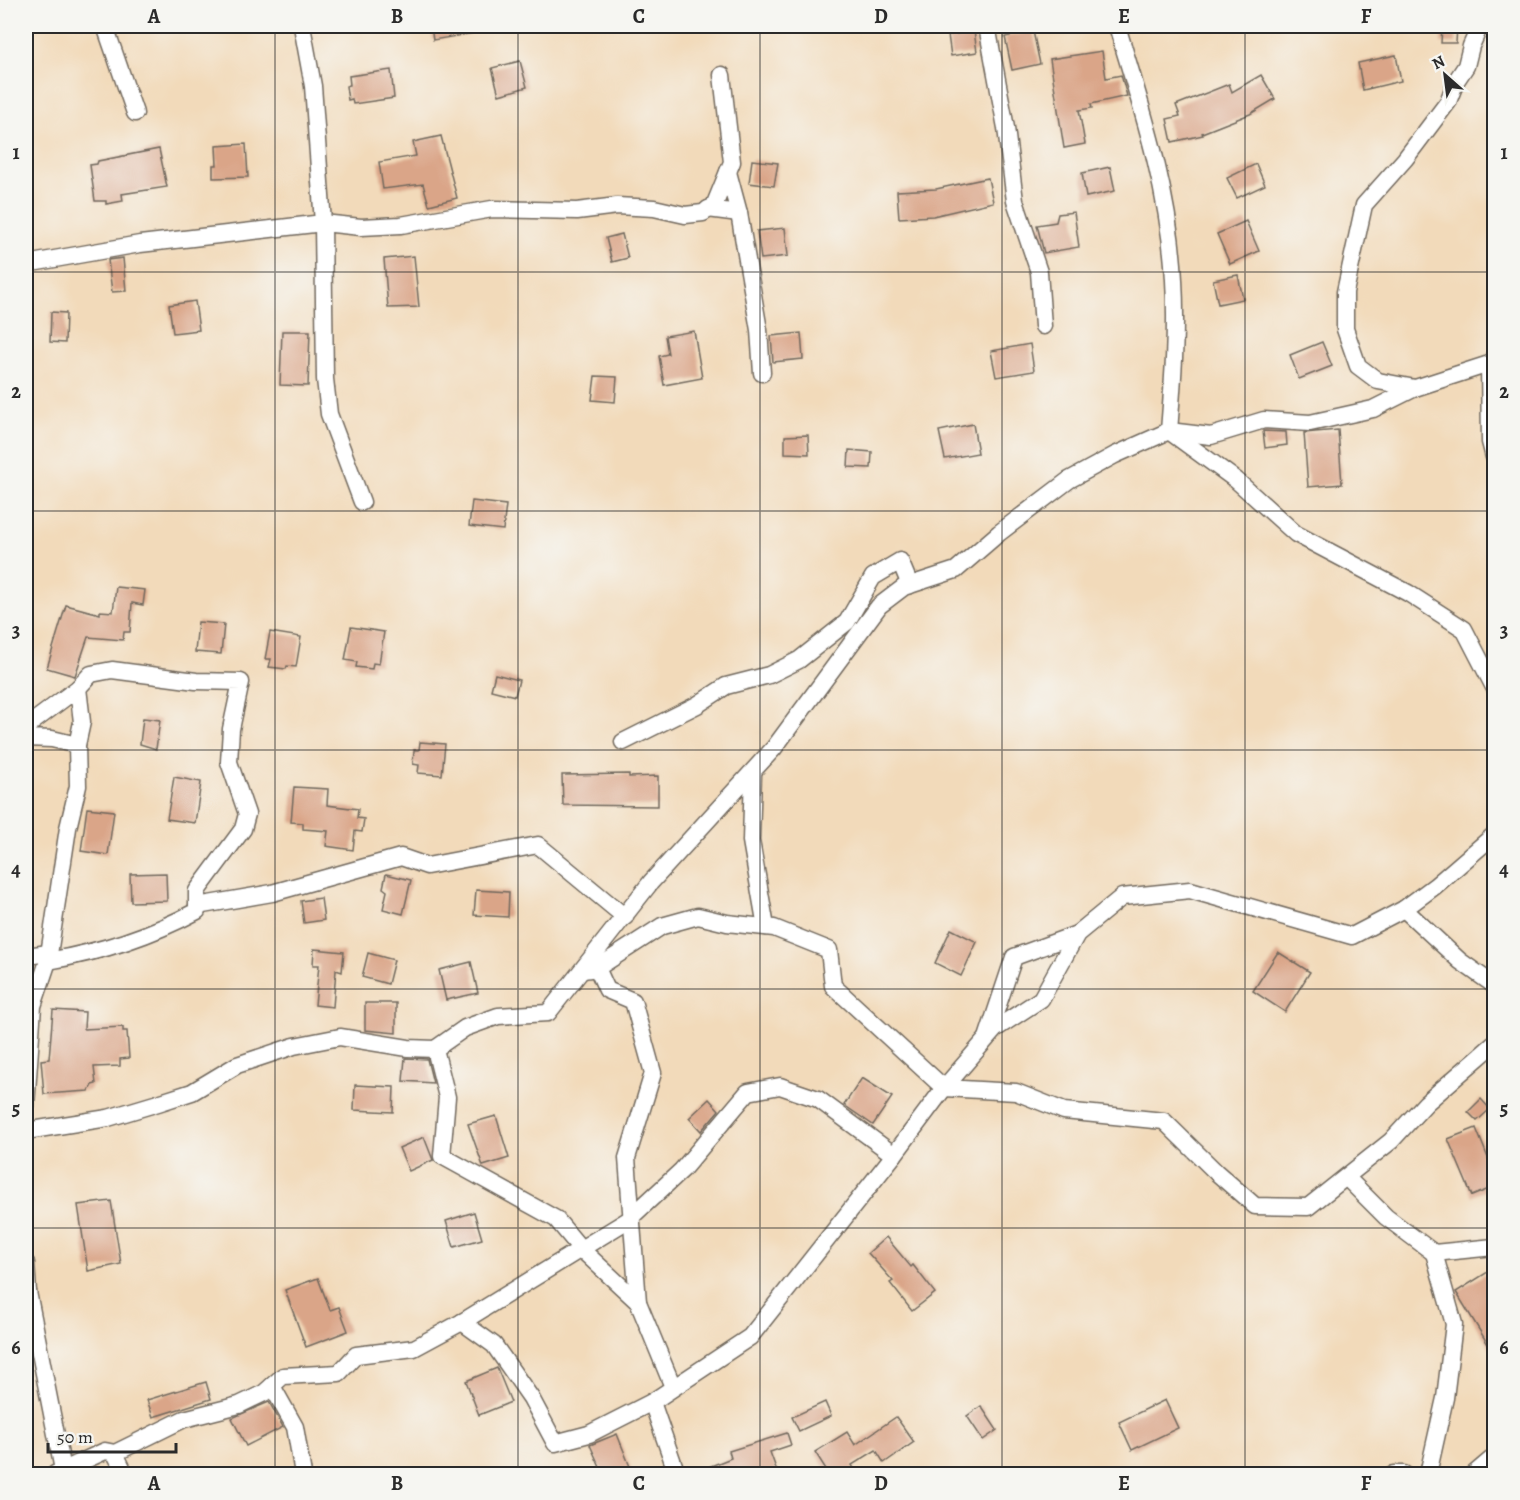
<svg xmlns="http://www.w3.org/2000/svg" width="1520" height="1500" font-family="Alegreya,serif">
  <rect width="100%" height="100%" fill="#f6f6f2"/>
  <filter id="ink" filterUnits="userSpaceOnUse"><feTurbulence type="fractalNoise" baseFrequency=".0167" numOctaves="2"/><feDisplacementMap in="SourceGraphic" scale="12" xChannelSelector="R" yChannelSelector="G"/><feConvolveMatrix kernelMatrix="1 2 1 2 8 2 1 2 1" color-interpolation-filters="sRGB"/></filter>
  <filter id="wash" filterUnits="userSpaceOnUse"><feTurbulence type="fractalNoise" baseFrequency=".008" numOctaves="4" result="noise"/><feDisplacementMap in="SourceGraphic" scale="24" xChannelSelector="R" yChannelSelector="G"/><feGaussianBlur stdDeviation="1.35" result="paint"/><feColorMatrix in="noise" values="0 0 0 0 0 0 0 0 0 0 0 0 0 0 0 0 0 1.4 0 .05"/><feComposite in="paint" operator="in"/></filter>
  <g filter="url(#wash)">
    <rect width="100%" height="100%" fill="#f2daba"/>
    <g id="blocks">
      <g fill="#daa588">
        <path d="M 431,26 L 474,26 L 475,33 L 433,40 Z"/>
        <path d="M 1442,26 L 1457,26 L 1456,43 L 1441,43 Z"/>
        <path d="M 974,31 L 977,52 L 951,56 L 948,35 Z"/>
        <path d="M 1033,31 L 1040,64 L 1012,70 L 1005,37 Z"/>
        <path d="M 1102,51 L 1106,78 L 1121,75 L 1127,96 L 1091,104 L 1092,108 L 1079,110 L 1085,144 L 1064,148 L 1050,59 Z"/>
        <path d="M 1396,55 L 1401,81 L 1363,90 L 1358,63 Z"/>
        <path d="M 520,61 L 527,87 L 499,95 L 492,68 Z"/>
        <path d="M 391,70 L 394,98 L 353,104 L 352,99 L 348,100 L 346,86 L 350,85 L 349,76 Z"/>
        <path d="M 1261,75 L 1275,99 L 1250,114 L 1202,133 L 1203,135 L 1172,142 L 1167,119 L 1180,116 L 1176,105 L 1229,84 L 1232,92 Z"/>
        <path d="M 441,136 L 457,198 L 429,205 L 423,184 L 383,189 L 379,162 L 416,156 L 413,142 Z"/>
        <path d="M 246,144 L 248,177 L 213,178 L 213,165 L 217,165 L 216,146 Z"/>
        <path d="M 159,149 L 167,187 L 122,194 L 123,201 L 106,204 L 106,201 L 95,201 L 90,165 L 97,164 L 98,161 Z"/>
        <path d="M 752,160 L 778,163 L 774,186 L 749,183 Z"/>
        <path d="M 1256,164 L 1265,185 L 1237,198 L 1227,178 Z"/>
        <path d="M 1110,167 L 1115,191 L 1086,197 L 1082,173 Z"/>
        <path d="M 988,178 L 993,202 L 933,216 L 899,218 L 897,191 L 936,189 Z"/>
        <path d="M 1074,212 L 1079,247 L 1044,253 L 1037,225 L 1056,222 L 1058,214 Z"/>
        <path d="M 1246,221 L 1259,251 L 1230,264 L 1217,234 Z"/>
        <path d="M 785,228 L 788,256 L 761,259 L 757,231 Z"/>
        <path d="M 622,234 L 628,258 L 612,262 L 606,238 Z"/>
        <path d="M 414,256 L 419,307 L 388,308 L 384,259 Z"/>
        <path d="M 123,258 L 126,291 L 112,292 L 108,260 Z"/>
        <path d="M 1238,275 L 1243,299 L 1218,304 L 1213,280 Z"/>
        <path d="M 195,301 L 199,330 L 173,333 L 169,305 Z"/>
        <path d="M 51,312 L 66,313 L 65,343 L 50,342 Z"/>
        <path d="M 282,331 L 310,331 L 308,386 L 280,385 Z"/>
        <path d="M 694,331 L 702,378 L 664,385 L 659,356 L 668,354 L 665,336 Z"/>
        <path d="M 801,333 L 803,359 L 773,362 L 771,336 Z"/>
        <path d="M 1322,342 L 1332,366 L 1299,379 L 1290,355 Z"/>
        <path d="M 1030,344 L 1034,371 L 996,377 L 991,351 Z"/>
        <path d="M 595,376 L 617,377 L 615,402 L 592,400 Z"/>
        <path d="M 973,424 L 978,453 L 945,459 L 939,431 Z"/>
        <path d="M 1338,430 L 1342,484 L 1308,487 L 1304,433 Z"/>
        <path d="M 1263,431 L 1286,432 L 1287,445 L 1265,448 Z"/>
        <path d="M 808,435 L 809,454 L 785,453 L 785,436 Z"/>
        <path d="M 849,450 L 872,452 L 871,468 L 848,467 Z"/>
        <path d="M 472,501 L 506,505 L 503,530 L 469,526 Z"/>
        <path d="M 116,587 L 145,590 L 143,605 L 132,603 L 130,632 L 124,632 L 123,640 L 88,637 L 75,676 L 47,668 L 66,605 L 100,614 L 100,611 L 113,612 Z"/>
        <path d="M 198,622 L 224,624 L 221,654 L 195,652 Z"/>
        <path d="M 351,627 L 384,632 L 379,664 L 373,663 L 372,669 L 356,667 L 357,662 L 345,660 Z"/>
        <path d="M 270,632 L 301,637 L 296,667 L 287,666 L 286,669 L 269,667 L 271,659 L 265,659 Z"/>
        <path d="M 495,674 L 519,680 L 515,696 L 491,690 Z"/>
        <path d="M 143,718 L 160,720 L 156,749 L 140,744 Z"/>
        <path d="M 420,742 L 445,744 L 442,775 L 418,773 L 419,765 L 413,764 L 414,750 L 419,750 Z"/>
        <path d="M 629,774 L 629,777 L 658,776 L 658,806 L 563,805 L 562,775 Z"/>
        <path d="M 174,777 L 201,782 L 195,823 L 167,819 Z"/>
        <path d="M 294,787 L 328,789 L 327,805 L 358,809 L 357,818 L 364,819 L 362,832 L 355,831 L 353,850 L 326,846 L 328,831 L 303,829 L 303,823 L 291,822 Z"/>
        <path d="M 87,808 L 114,811 L 108,855 L 81,851 Z"/>
        <path d="M 166,873 L 167,901 L 131,902 L 130,874 Z"/>
        <path d="M 386,874 L 411,880 L 403,914 L 383,909 L 387,891 L 383,888 Z"/>
        <path d="M 476,890 L 509,892 L 508,917 L 474,915 Z"/>
        <path d="M 321,898 L 324,920 L 304,923 L 301,901 Z"/>
        <path d="M 951,929 L 977,942 L 961,976 L 935,963 Z"/>
        <path d="M 314,949 L 344,952 L 342,972 L 336,970 L 333,1007 L 315,1005 L 319,965 L 313,965 Z"/>
        <path d="M 1278,952 L 1310,972 L 1285,1012 L 1253,991 Z"/>
        <path d="M 368,953 L 394,960 L 388,984 L 362,977 Z"/>
        <path d="M 471,962 L 478,993 L 446,1000 L 439,970 Z"/>
        <path d="M 365,1003 L 396,1003 L 396,1033 L 365,1030 Z"/>
        <path d="M 53,1010 L 85,1012 L 84,1029 L 123,1027 L 123,1031 L 127,1031 L 129,1058 L 120,1059 L 120,1066 L 94,1067 L 96,1084 L 92,1085 L 89,1091 L 44,1094 L 41,1060 L 49,1059 Z"/>
        <path d="M 405,1058 L 427,1059 L 433,1083 L 403,1081 Z"/>
        <path d="M 862,1078 L 892,1097 L 873,1125 L 844,1105 Z"/>
        <path d="M 355,1085 L 394,1087 L 393,1112 L 354,1110 Z"/>
        <path d="M 709,1099 L 719,1110 L 701,1131 L 689,1118 Z"/>
        <path d="M 1481,1099 L 1490,1109 L 1477,1121 L 1468,1112 Z"/>
        <path d="M 496,1116 L 509,1158 L 483,1166 L 468,1124 Z"/>
        <path d="M 1476,1128 L 1494,1173 L 1494,1187 L 1472,1196 L 1448,1139 Z"/>
        <path d="M 424,1137 L 433,1160 L 409,1171 L 399,1148 Z"/>
        <path d="M 111,1201 L 121,1264 L 88,1271 L 78,1205 Z"/>
        <path d="M 474,1212 L 482,1239 L 454,1247 L 446,1221 Z"/>
        <path d="M 886,1237 L 911,1267 L 913,1265 L 935,1293 L 912,1311 L 890,1283 L 893,1281 L 868,1253 Z"/>
        <path d="M 1494,1268 L 1494,1354 L 1456,1292 Z"/>
        <path d="M 318,1278 L 330,1310 L 339,1307 L 348,1331 L 306,1347 L 285,1290 Z"/>
        <path d="M 497,1368 L 511,1402 L 479,1415 L 466,1381 Z"/>
        <path d="M 206,1382 L 211,1399 L 153,1417 L 147,1400 Z"/>
        <path d="M 1165,1400 L 1178,1428 L 1132,1450 L 1119,1422 Z"/>
        <path d="M 269,1402 L 283,1427 L 246,1446 L 232,1418 Z"/>
        <path d="M 825,1402 L 831,1416 L 799,1431 L 792,1417 Z"/>
        <path d="M 981,1406 L 997,1430 L 983,1440 L 967,1416 Z"/>
        <path d="M 896,1417 L 914,1442 L 884,1463 L 876,1450 L 852,1465 L 857,1474 L 829,1474 L 815,1452 L 847,1432 L 855,1445 Z"/>
        <path d="M 787,1433 L 791,1445 L 770,1452 L 778,1474 L 691,1474 L 731,1458 L 729,1451 Z"/>
        <path d="M 617,1434 L 631,1469 L 619,1474 L 603,1474 L 590,1445 Z"/>
      </g>
    </g>
  </g>
  <g filter="url(#ink)">
    <use href="#blocks" fill-opacity="0" stroke="#71685d" stroke-width="1.5"/>
    <g fill="none" stroke-linecap="round" stroke-linejoin="round">
      <defs>
        <g id="minor">
          <path d="M 105,26 L 135,113"/>
          <path d="M 987,26 L 1006,128 L 1015,201 L 1039,272 L 1043,326"/>
          <path d="M 1117,26 C 1142,108 1170,194 1174,280 C 1177,331 1173,381 1169,431 L 1236,480 L 1296,534 L 1408,593 L 1464,629 L 1494,687"/>
          <path d="M 708,209 L 739,213 L 728,172"/>
          <path d="M 739,213 L 759,330 L 762,373"/>
          <path d="M 26,264 L 140,244 L 323,223 L 313,86 L 302,26"/>
          <path d="M 1489,364 L 1490,442 L 1494,457"/>
          <path d="M 1415,388 L 1489,364 L 1494,358"/>
          <path d="M 362,502 L 329,414 L 325,379 L 323,223 L 361,227 L 401,225 L 492,209 L 577,211 L 617,206 L 654,208 L 685,215 L 703,213 L 714,206 L 732,162 L 722,75"/>
          <path d="M 26,727 L 78,688 L 82,722 L 77,745 L 52,739 L 26,738"/>
          <path d="M 623,742 L 697,705 L 726,686 L 769,675 L 799,660 L 847,622 L 873,577 L 900,561 L 910,585"/>
          <path d="M 77,745 L 78,786 L 68,828 L 48,961 C 101,952 150,936 197,911 L 197,891 L 243,829 L 247,814 L 229,762 L 231,729 L 241,682 L 196,681 L 112,670 L 91,674 L 78,688"/>
          <path d="M 753,772 L 751,841 L 766,927"/>
          <path d="M 1494,835 L 1435,886 L 1404,909 L 1460,961 L 1494,985"/>
          <path d="M 197,906 L 272,893 L 401,857 L 427,866 L 538,845 L 625,917"/>
          <path d="M 26,956 L 49,953"/>
          <path d="M 597,968 L 607,990 L 633,1001 L 653,1073 L 627,1158 L 638,1302"/>
          <path d="M 583,970 L 597,968 L 662,926 L 698,916 L 727,923 L 774,928 L 829,950 L 833,986 L 944,1088 L 1016,1092 L 1064,1111 L 1164,1121 L 1216,1172 L 1255,1206 L 1308,1207 L 1391,1141 L 1426,1103 L 1494,1044"/>
          <path d="M 988,1035 L 1014,957 L 1077,934"/>
          <path d="M 435,1049 L 447,1097 L 442,1156 L 556,1219 L 581,1249 L 638,1302 L 673,1387"/>
          <path d="M 26,1106 L 33,1006 L 48,961"/>
          <path d="M 26,1131 L 108,1118 L 158,1103 L 192,1092 L 237,1065 L 294,1046 L 340,1037 L 408,1048 L 435,1049 L 465,1028 L 498,1016 L 548,1013 L 651,882 L 774,748 L 879,606 L 904,587 L 956,570 L 999,533 L 1069,480 L 1115,455 L 1169,431 L 1211,436 L 1264,420 L 1310,423 L 1373,409 L 1415,388 L 1378,381 L 1358,366 L 1345,329 L 1345,292 L 1364,205 L 1405,159 L 1448,102 L 1456,81 L 1466,66 L 1471,46 L 1480,26"/>
          <path d="M 1347,1178 L 1386,1217 L 1434,1253 L 1494,1247"/>
          <path d="M 26,1263 L 28,1292"/>
          <path d="M 26,1293 L 28,1292 L 63,1470"/>
          <path d="M 462,1322 L 494,1345 L 531,1398 L 555,1443 L 589,1434 L 652,1402 L 750,1337 L 894,1155 L 944,1088 L 995,1029 L 1041,999 L 1077,934 L 1122,897 L 1190,890 L 1352,936 L 1404,909"/>
          <path d="M 272,1386 L 295,1427 L 303,1474"/>
          <path d="M 652,1402 L 677,1474"/>
          <path d="M 115,1453 L 125,1474"/>
          <path d="M 55,1474 L 105,1451 L 115,1453 L 184,1419 L 239,1405 L 264,1393 L 283,1376 L 339,1373 L 356,1355 L 414,1348 L 462,1322 L 628,1220 L 682,1170 L 748,1092 L 780,1086 L 818,1099 L 894,1155"/>
          <path d="M 1394,1474 L 1404,1474"/>
          <path d="M 1428,1474 L 1445,1398 L 1454,1324 L 1434,1253"/>
          <path d="M 1474,1474 L 1494,1457"/>
        </g>
      </defs>
      <use href="#minor" stroke="#71685d" stroke-width="19"/>
      <use href="#minor" stroke="#fff" stroke-width="16"/>
    </g>
  </g>
  <path fill="none" stroke="#2b2b2b" stroke-width="1.5" stroke-opacity="0.55" d="M 275,26 L 275,1474M 518,26 L 518,1474M 760,26 L 760,1474M 1002,26 L 1002,1474M 1245,26 L 1245,1474M 26,272 L 1494,272M 26,511 L 1494,511M 26,750 L 1494,750M 26,989 L 1494,989M 26,1228 L 1494,1228"/>
  <rect width="1520" height="1500" fill="none" stroke="#f6f6f2" stroke-width="66"/>
  <g transform="translate(1445 75) rotate(332)" stroke="#f6f6f2" stroke-width="4.5" paint-order="stroke">
  <path d="M0-4.5L10 22L0 15L-10 22Z" fill="#2b2b2b"/>
  <text y="-9" font-size="16" font-weight="bold" text-anchor="middle" fill="#2b2b2b">N</text>
  </g>
  <path d="M48 1443v9h128v-9" fill="none" stroke="#2b2b2b" stroke-width="3"/>
  <text x="57" y="1443" font-size="18" fill="#2b2b2b" stroke="#f6f6f2" stroke-width="4.5" paint-order="stroke">50 m</text>
  <rect x="33" y="33" width="1454" height="1434" fill="none" stroke="#2b2b2b" stroke-width="2"/>
  <g font-size="20" text-anchor="middle" font-weight="bold" fill="#2b2b2b">
    <text x="154" y="23">A</text>
    <text x="397" y="23">B</text>
    <text x="639" y="23">C</text>
    <text x="881" y="23">D</text>
    <text x="1124" y="23">E</text>
    <text x="1366" y="23">F</text>
    <text x="16" y="159">1</text>
    <text x="1504" y="159">1</text>
    <text x="16" y="398">2</text>
    <text x="1504" y="398">2</text>
    <text x="16" y="637">3</text>
    <text x="1504" y="637">3</text>
    <text x="16" y="876">4</text>
    <text x="1504" y="876">4</text>
    <text x="16" y="1115">5</text>
    <text x="1504" y="1115">5</text>
    <text x="16" y="1354">6</text>
    <text x="1504" y="1354">6</text>
    <text x="154" y="1490">A</text>
    <text x="397" y="1490">B</text>
    <text x="639" y="1490">C</text>
    <text x="881" y="1490">D</text>
    <text x="1124" y="1490">E</text>
    <text x="1366" y="1490">F</text>
  </g>
</svg>
